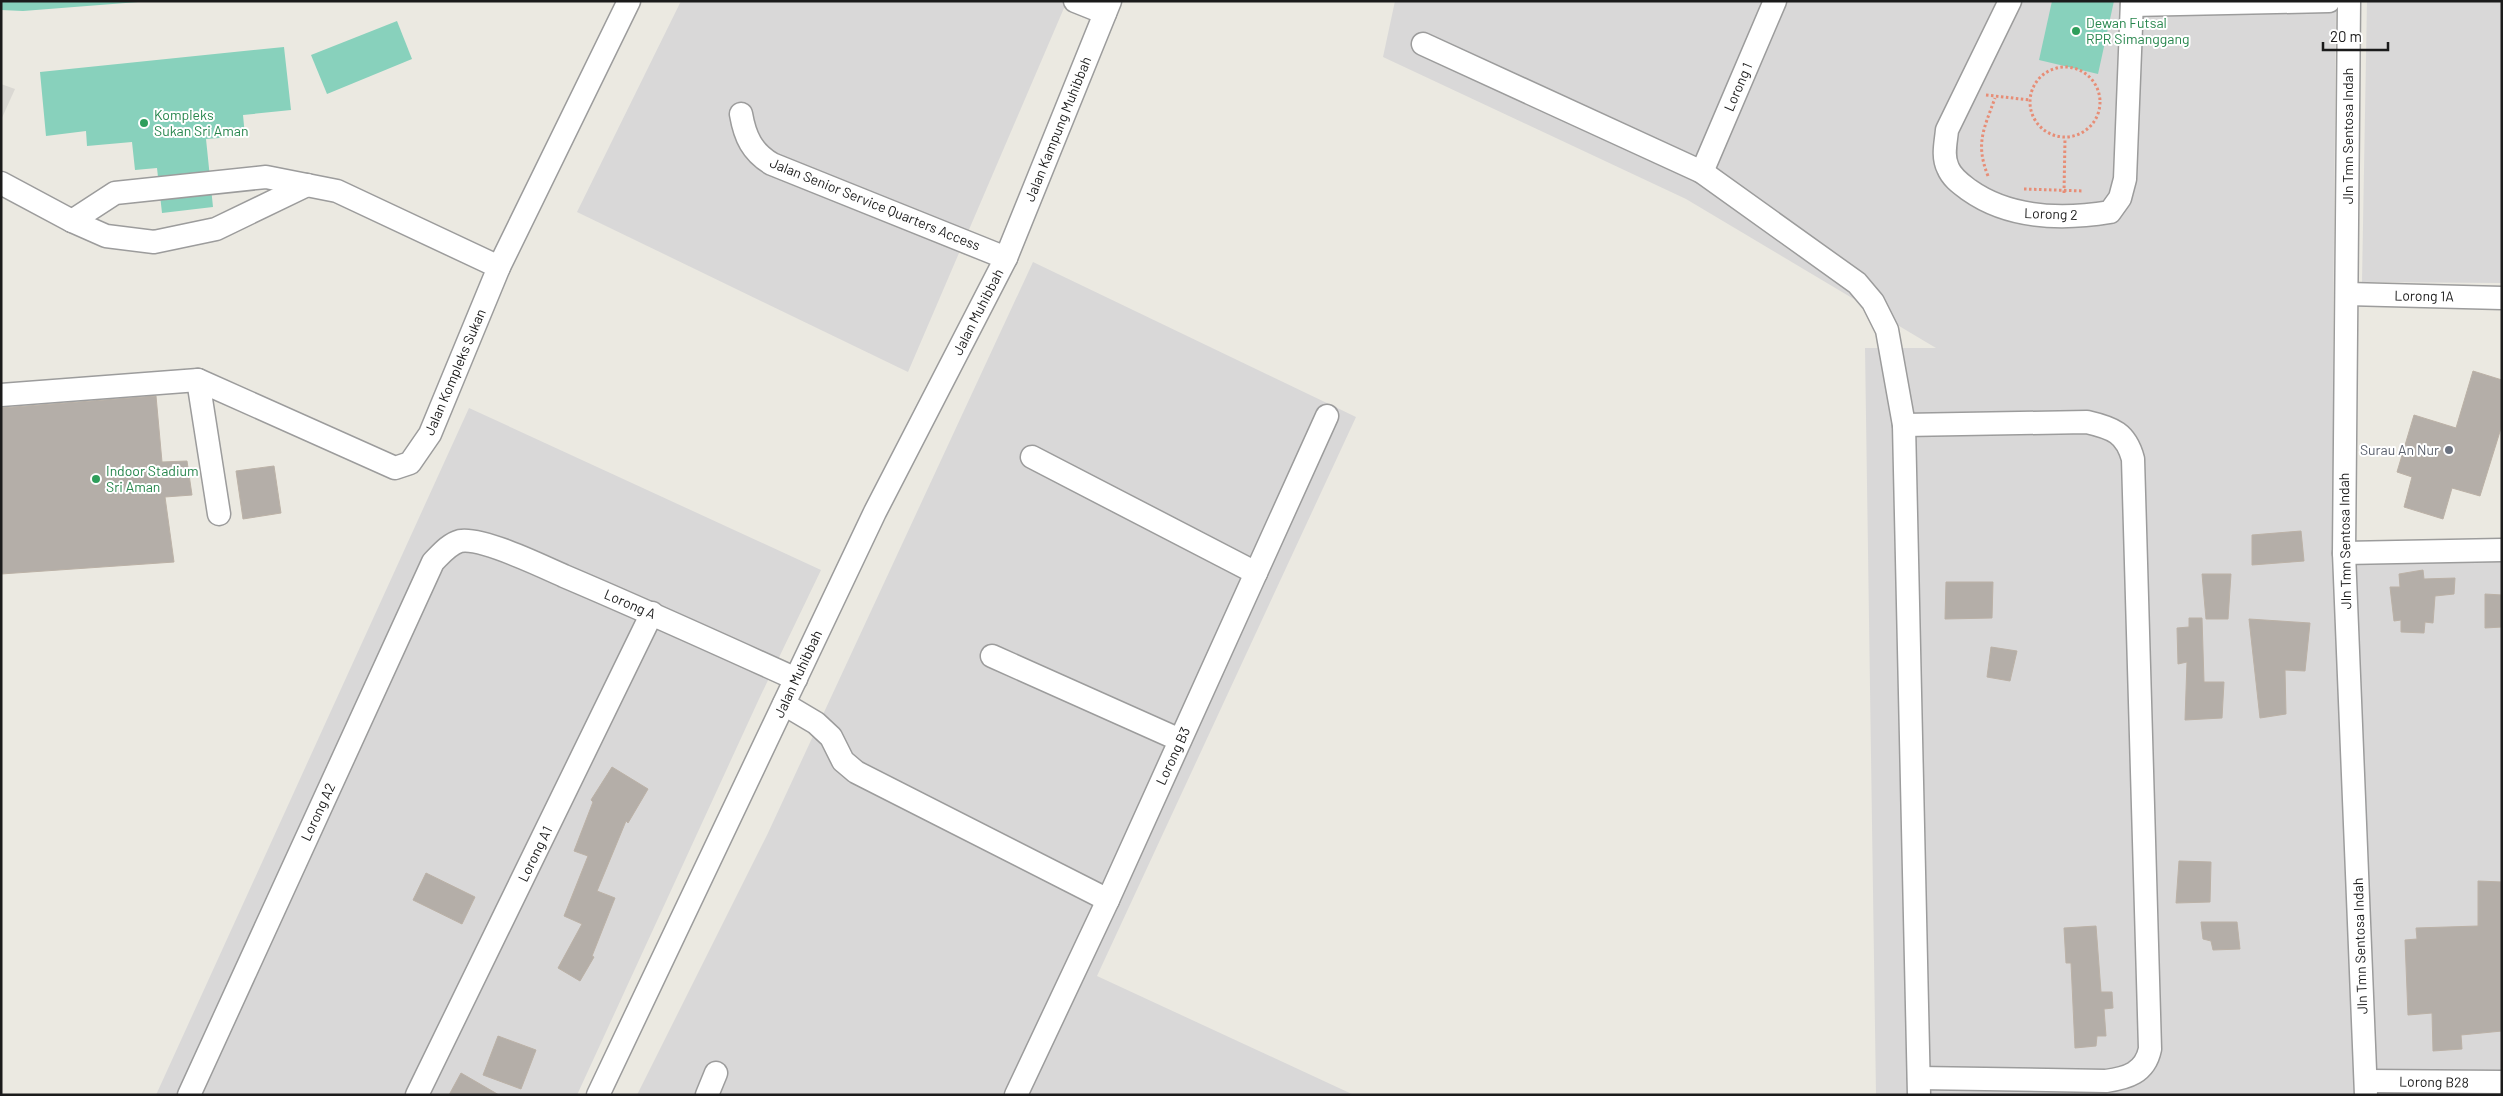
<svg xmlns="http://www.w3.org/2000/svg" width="2503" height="1096" font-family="Barlow,sans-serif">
  <rect width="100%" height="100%" fill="#ebe9e1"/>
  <g fill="#d9d8d8">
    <path d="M 681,1 L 1067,1 L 908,372 L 577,212 Z"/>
    <path d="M 1395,1 L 2336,1 L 2333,346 L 2336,543 L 2502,541 L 2502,1095 L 1876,1095 L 1865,348 L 1936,348 L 1686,199 L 1383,57 Z"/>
    <path d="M 2367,1 L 2502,1 L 2502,283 L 2362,282 Z"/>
    <path d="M 1033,262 L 1356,417 L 1097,976 L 1354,1095 L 637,1095 L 768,833 Z"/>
    <path d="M 469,408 L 821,570 L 759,699 L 577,1095 L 156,1095 Z"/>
  </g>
  <path fill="#dad8d3" d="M 1,84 L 15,89 L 1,120 Z"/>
  <g fill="#88d1bc">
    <path d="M 1,1 L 151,1 L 23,11 L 1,10 Z"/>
    <path d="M 2052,1 L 2114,1 L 2098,74 L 2039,60 Z"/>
    <path d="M 397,21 L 412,59 L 327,94 L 311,55 Z"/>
    <path d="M 284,47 L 291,110 L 243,115 L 245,136 L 206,139 L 213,207 L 162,213 L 157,168 L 135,170 L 132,142 L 87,146 L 86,131 L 46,136 L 40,72 Z"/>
  </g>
  <g fill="#b4aea8" stroke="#bbb1a6">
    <path d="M 2473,371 L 2502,380 L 2502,425 L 2480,496 L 2452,488 L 2443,519 L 2404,507 L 2412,477 L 2397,472 L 2414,415 L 2456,428 Z"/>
    <path d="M 156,396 L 162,462 L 187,461 L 192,495 L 165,497 L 174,562 L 1,574 L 1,408 Z"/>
    <path d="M 274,466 L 281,513 L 243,519 L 236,471 Z"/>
    <path d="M 2301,531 L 2304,561 L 2252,565 L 2252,535 Z"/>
    <path d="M 2423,570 L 2424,579 L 2455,578 L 2454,594 L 2435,596 L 2433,623 L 2425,622 L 2424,633 L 2401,632 L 2401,620 L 2394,621 L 2390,587 L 2400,587 L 2399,574 Z"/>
    <path d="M 2202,574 L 2231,574 L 2228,619 L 2206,619 Z"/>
    <path d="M 1946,582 L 1993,582 L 1992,618 L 1945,619 Z"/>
    <path d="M 2485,594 L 2502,595 L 2502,627 L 2485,628 Z"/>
    <path d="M 2189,618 L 2202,618 L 2204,682 L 2224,682 L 2222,718 L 2185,720 L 2187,662 L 2178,664 L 2177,628 L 2189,627 Z"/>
    <path d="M 2249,619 L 2310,623 L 2305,671 L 2285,670 L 2286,714 L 2260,718 Z"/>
    <path d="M 1991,647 L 2017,651 L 2010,681 L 1987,677 Z"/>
    <path d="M 612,767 L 648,789 L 628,823 L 626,821 L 597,891 L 615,898 L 592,956 L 594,957 L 580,981 L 558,968 L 582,924 L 564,916 L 588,856 L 574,851 L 593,802 L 591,800 Z"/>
    <path d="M 2179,861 L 2211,862 L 2210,902 L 2176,903 Z"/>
    <path d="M 426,873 L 475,897 L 462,924 L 413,900 Z"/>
    <path d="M 2478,881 L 2502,882 L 2502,1031 L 2461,1035 L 2462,1049 L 2433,1051 L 2432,1013 L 2408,1015 L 2405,940 L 2417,939 L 2416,928 L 2478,926 Z"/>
    <path d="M 2201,922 L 2237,922 L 2240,949 L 2213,950 L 2211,941 L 2203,939 Z"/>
    <path d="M 2096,926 L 2101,992 L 2112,992 L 2113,1008 L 2104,1009 L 2106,1036 L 2097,1036 L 2096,1046 L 2075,1048 L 2071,963 L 2066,963 L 2064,928 Z"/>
    <path d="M 498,1036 L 536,1050 L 521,1089 L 483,1075 Z"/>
    <path d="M 461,1073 L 499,1095 L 449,1095 Z"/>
  </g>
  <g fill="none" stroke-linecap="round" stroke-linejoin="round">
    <defs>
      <g id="minor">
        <path d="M 1075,1 L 1105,13"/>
        <path d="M 2010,1 L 1947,130 C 1946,142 1942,156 1948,168 C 1952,178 1961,184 1969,190 C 2010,219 2061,220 2110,212 L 2120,198 L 2125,179 L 2132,1"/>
        <path d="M 2349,1 L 2344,553 L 2366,1095"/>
        <path d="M 2132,5 L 2329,1"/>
        <path d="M 1423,44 L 1702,172 L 1857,283 L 1873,302 L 1887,330 L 1904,425 L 1919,1095"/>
        <path d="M 741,114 C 745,137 752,152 772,164 L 1006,258"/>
        <path d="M 1702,172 L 1775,1"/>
        <path d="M 1,183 L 72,221 L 106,236 L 154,242 L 216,229 L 307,185"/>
        <path d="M 72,221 L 115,193 L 266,177 L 337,191 L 499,267"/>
        <path d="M 2347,294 L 2502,298"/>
        <path d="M 1,395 L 198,380"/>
        <path d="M 1904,425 L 2087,422 C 2113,428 2126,433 2133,459 L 2150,1049 C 2145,1073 2127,1078 2106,1081 L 1919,1078"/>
        <path d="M 1032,457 L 1256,573"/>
        <path d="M 219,514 L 198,380 L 395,468 L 410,463 L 430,434 L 499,267 L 629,1"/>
        <path d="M 2344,553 L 2502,550"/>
        <path d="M 992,656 L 1180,740"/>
        <path d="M 784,704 L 816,723 L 831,737 L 843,761 L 856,772 L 1108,900"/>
        <path d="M 2366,1081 L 2502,1082"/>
        <path d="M 189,1095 L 433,562 C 441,554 449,544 460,541 C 482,537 542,566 564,576 C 642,609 719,644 796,679"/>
        <path d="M 417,1095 L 652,613"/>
        <path d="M 598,1095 L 875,512 L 1006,258 L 1110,1"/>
        <path d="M 707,1095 L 716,1073"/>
        <path d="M 1016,1095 L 1108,900 L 1327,416"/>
      </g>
    </defs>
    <use href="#minor" stroke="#9c9c9c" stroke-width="25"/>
    <g stroke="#e78d76" stroke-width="3" stroke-dasharray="2.5 2.5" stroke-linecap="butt">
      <circle cx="2065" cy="102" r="35"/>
      <path d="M 1986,95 L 2030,100"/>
      <path d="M 1988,176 C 1975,143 1984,129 1995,98"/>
      <path d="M 2024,189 L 2083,191"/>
      <path d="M 2064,193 L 2065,138"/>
    </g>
    <use href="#minor" stroke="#fff" stroke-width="22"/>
  </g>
  <g fill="#2e9e5b" stroke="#fff" stroke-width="2">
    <circle cx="2076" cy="31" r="5"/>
    <circle cx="144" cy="123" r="5"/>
    <circle cx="96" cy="479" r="5"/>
  </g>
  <circle fill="#6b7280" stroke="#fff" stroke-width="2" cx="2449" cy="450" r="5"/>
  <g text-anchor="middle" stroke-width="4" stroke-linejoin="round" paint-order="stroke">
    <g font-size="14" fill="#27864d" stroke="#fff" text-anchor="start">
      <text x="2086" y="28">Dewan Futsal<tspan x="2086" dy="16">RPR Simanggang</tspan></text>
      <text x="154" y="120">Kompleks<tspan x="154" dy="16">Sukan Sri Aman</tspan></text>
      <text x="106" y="476">Indoor Stadium<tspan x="106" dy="16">Sri Aman</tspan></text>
    </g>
    <g font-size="14" fill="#1b1b1b" stroke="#fff">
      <text transform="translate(1738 87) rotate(-67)" y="5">Lorong 1</text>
      <text transform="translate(1058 129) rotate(-68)" y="5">Jalan Kampung Muhibbah</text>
      <text transform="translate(2348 136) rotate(-90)" y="5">Jln Tmn Sentosa Indah</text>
      <text transform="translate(875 204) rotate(22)" y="5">Jalan Senior Service Quarters Access</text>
      <text transform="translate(2051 214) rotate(2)" y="5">Lorong 2</text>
      <text transform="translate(2424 296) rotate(1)" y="5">Lorong 1A</text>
      <text transform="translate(978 312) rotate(-63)" y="5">Jalan Muhibbah</text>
      <text transform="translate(455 372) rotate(-67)" y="5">Jalan Kompleks Sukan</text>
      <text transform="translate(2345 541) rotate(-91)" y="5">Jln Tmn Sentosa Indah</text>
      <text transform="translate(630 604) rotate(23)" y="5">Lorong A</text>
      <text transform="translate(798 674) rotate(-65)" y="5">Jalan Muhibbah</text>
      <text transform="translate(1173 756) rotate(-65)" y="5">Lorong B3</text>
      <text transform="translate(318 812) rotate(-65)" y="5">Lorong A2</text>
      <text transform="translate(535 854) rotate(-64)" y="5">Lorong A1</text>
      <text transform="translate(2360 946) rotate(-92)" y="5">Jln Tmn Sentosa Indah</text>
      <text transform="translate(2434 1082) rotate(1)" y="5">Lorong B28</text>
    </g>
    <g font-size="14" fill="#5b616d" stroke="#fff" text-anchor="end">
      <text x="2439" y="455">Surau An Nur</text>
    </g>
  </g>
  <rect width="2503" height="1096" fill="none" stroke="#1b1b1b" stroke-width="5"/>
  <path d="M2323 42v8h65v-8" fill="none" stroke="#1b1b1b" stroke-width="2.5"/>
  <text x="2330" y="42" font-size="15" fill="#1b1b1b" stroke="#ffffff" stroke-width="4" paint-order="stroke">20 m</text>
</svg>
